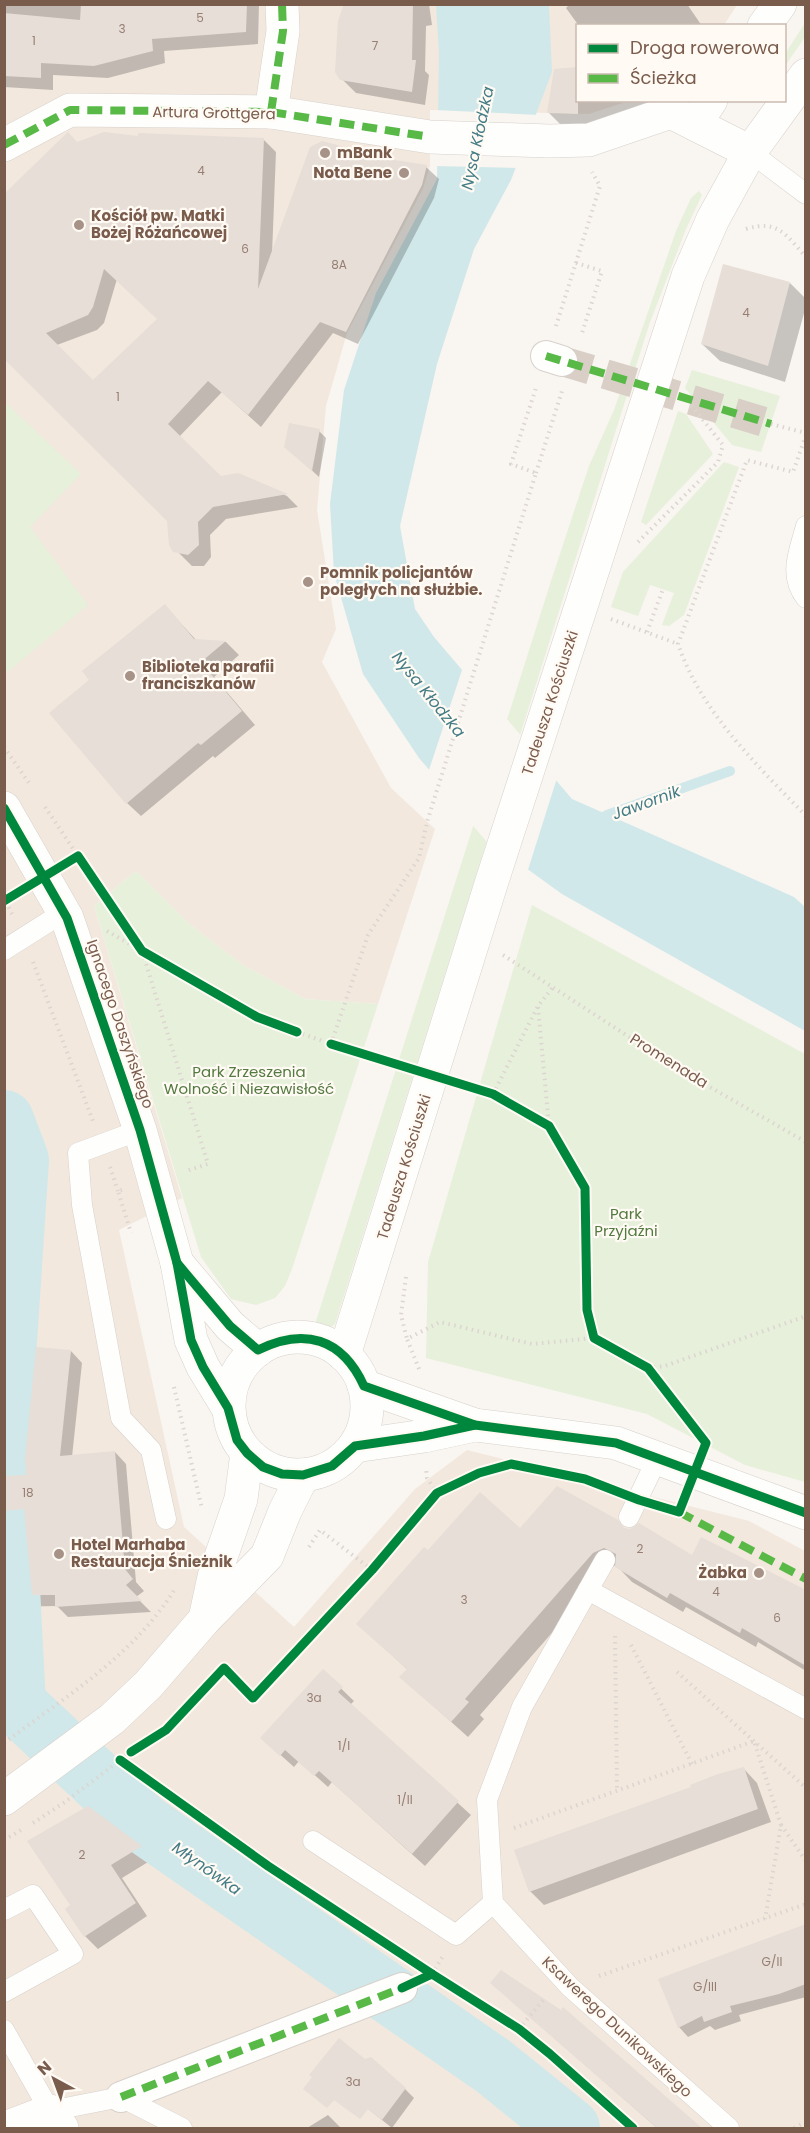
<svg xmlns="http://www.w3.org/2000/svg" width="810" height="2133" font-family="Poppins,sans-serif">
  <rect width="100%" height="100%" fill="#f9f5f0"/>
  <path fill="#f2e8de" d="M 5,5 L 737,5 L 724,25 L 578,26 L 578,100 L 629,101 L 589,114 L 430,110 L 430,166 L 423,189 L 347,333 L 326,406 L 317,510 L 336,629 L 322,662 L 391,788 L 435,829 L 378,1004 L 305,999 L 243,965 L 189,924 L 136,871 L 94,906 L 182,1198 L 119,1230 L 184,1527 L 294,1627 L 415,1489 L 467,1450 L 749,1521 L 805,1551 L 805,2128 L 5,2128 Z"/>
  <g fill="#e7f0db">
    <path d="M 805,23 L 805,37 L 785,66 L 785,54 Z"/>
    <path d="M 699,191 L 702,195 L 686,229 L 649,325 L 335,1324 L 328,1329 L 318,1325 L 316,1321 L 551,581 L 589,466 L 614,410 L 676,231 L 691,198 Z"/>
    <path d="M 692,370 L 780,396 L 761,452 L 732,445 L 685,388 Z"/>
    <path d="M 4,401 L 81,474 L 30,527 L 88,605 L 5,674 Z"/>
    <path d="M 678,411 L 686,414 L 713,454 L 646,525 L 641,522 Z"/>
    <path d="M 724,462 L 739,467 L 684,615 L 669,626 L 662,625 L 674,593 L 650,585 L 638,616 L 611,607 L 623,572 Z"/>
    <path d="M 136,871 L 189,924 L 243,965 L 305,999 L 378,1004 L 292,1269 L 285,1286 L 275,1298 L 256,1305 L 231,1299 L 201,1257 L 94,906 Z"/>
    <path d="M 532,905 L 805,1054 L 805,1482 L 745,1465 L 647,1414 L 426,1358 L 428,1262 Z"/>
  </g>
  <path fill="#d0e8ea" d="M 436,5 L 549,5 L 552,72 L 511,180 L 474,249 L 437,364 L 400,526 L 415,609 L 434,637 L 572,799 L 794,897 L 805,907 L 805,1031 L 562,894 L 494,845 L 419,758 L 363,674 L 334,573 L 330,504 L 344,390 L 376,293 L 437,179 L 439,53 Z"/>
  <g fill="#f9f5f0">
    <path d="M 435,110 L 539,115 L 519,168 L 434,166 Z"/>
    <path d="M 463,667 L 557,778 L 527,873 L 492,848 L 428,773 Z"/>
  </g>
  <g fill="#0003" fill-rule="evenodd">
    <path d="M 4,4 L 259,4 L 258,44 L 164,51 L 165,63 L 108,78 L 53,75 L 53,90 L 4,87 Z"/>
    <path d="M 370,4 L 429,4 L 432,25 L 426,26 L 425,71 L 429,75 L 425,105 L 356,93 L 342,79 Z"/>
    <path d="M 570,4 L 687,4 L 702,26 L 579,26 L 566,8 Z"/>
    <path d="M 578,100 L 672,100 L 603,126 L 562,126 L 549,113 Z"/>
    <path d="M 140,138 L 263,139 L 276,152 L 272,255 L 394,161 L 426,167 L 439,179 L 434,198 L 358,344 L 333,333 L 261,427 L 222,392 L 179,437 L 220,478 L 238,474 L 287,496 L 298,507 L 226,519 L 210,535 L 211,557 L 204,566 L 192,566 L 179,553 L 171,544 L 169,520 L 4,357 L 77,143 ZM 117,279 L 159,320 L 93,382 L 57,345 L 97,330 L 104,323 Z"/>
    <path d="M 790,283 L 806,299 L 806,306 L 785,382 L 720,361 L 702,344 Z"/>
    <path d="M 319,431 L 326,438 L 319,477 L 291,451 Z"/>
    <path d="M 165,606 L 196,640 L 226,642 L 239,655 L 214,677 L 255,725 L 215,758 L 213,756 L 141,816 L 127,803 L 91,680 Z"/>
    <path d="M 71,1351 L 82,1363 L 72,1457 L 115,1452 L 126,1464 L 136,1582 L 144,1591 L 136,1597 L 151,1612 L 68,1617 L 57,1606 L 4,1607 L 4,1478 L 27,1476 Z"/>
    <path d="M 625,1529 L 692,1558 L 806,1591 L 806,1671 L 758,1642 L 756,1647 L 686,1607 L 683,1612 L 632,1582 L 616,1565 L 608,1569 L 480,1715 L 484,1719 L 468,1737 L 401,1677 L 408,1670 L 358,1624 L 428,1553 L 520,1530 Z"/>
    <path d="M 323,1671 L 354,1701 L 350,1705 L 471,1815 L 425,1866 L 332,1782 L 328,1787 L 299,1761 L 294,1767 L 275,1750 Z"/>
    <path d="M 744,1769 L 757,1783 L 771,1822 L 544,1905 L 530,1891 Z"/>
    <path d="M 88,1808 L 153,1859 L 122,1878 L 147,1916 L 98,1949 L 85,1936 L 67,1909 L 72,1905 Z"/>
    <path d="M 806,1925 L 806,1997 L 739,2015 L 741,2021 L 715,2030 L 710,2026 L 688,2037 L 679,2027 Z"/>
    <path d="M 502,1992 L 561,2012 L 564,2009 L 699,2128 L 657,2128 Z"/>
    <path d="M 327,2076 L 405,2089 L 414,2098 L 392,2128 Z"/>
    <path d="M 328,2115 L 341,2128 L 307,2128 Z"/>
  </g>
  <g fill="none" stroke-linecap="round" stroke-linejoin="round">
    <path stroke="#d0e8ea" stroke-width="10" d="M 597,823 L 607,815 L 730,771"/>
    <g stroke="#d0e8ea" stroke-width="60">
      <path d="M 4,1120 L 19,1160 L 5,1372 L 6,1476"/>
      <path d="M 6,1510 L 16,1704 L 144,1824 L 493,2066 L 570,2128"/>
    </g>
  </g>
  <g fill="#e6ded7" fill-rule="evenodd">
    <path d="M 81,4 L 247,4 L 246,32 L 152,39 L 153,51 L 94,66 L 41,63 L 41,78 L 4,76 L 4,13 L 80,20 Z"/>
    <path d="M 344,4 L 413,4 L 412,60 L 416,60 L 412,92 L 340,80 L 335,72 L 338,21 Z"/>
    <path d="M 578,67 L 578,114 L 547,113 L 554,69 Z"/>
    <path d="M 68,132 L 77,142 L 104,132 L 138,136 L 138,133 L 264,138 L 258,289 L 310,147 L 322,141 L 394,160 L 427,165 L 422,185 L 346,332 L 320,322 L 248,415 L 208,381 L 168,424 L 221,476 L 238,473 L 288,494 L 213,507 L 198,522 L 199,545 L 188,555 L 173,552 L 169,545 L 167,521 L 4,359 L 4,194 ZM 104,269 L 157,319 L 93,380 L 46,333 L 88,315 L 93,307 Z"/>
    <path d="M 723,264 L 790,282 L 768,366 L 701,344 Z"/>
    <path d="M 289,423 L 320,429 L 312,471 L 284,447 Z"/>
    <path d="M 165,604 L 194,639 L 226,641 L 201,662 L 242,711 L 201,745 L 198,743 L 126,804 L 49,713 L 89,680 L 82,671 Z"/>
    <path d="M 36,1347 L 71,1350 L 60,1456 L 115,1451 L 125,1569 L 133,1579 L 126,1585 L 142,1601 L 55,1607 L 55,1595 L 32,1595 L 24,1509 L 4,1511 L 4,1476 L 26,1475 L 25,1458 Z"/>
    <path d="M 557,1486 L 618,1520 L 624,1528 L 630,1529 L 639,1523 L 692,1555 L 701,1537 L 806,1590 L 806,1666 L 742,1628 L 740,1633 L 670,1593 L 667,1598 L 615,1567 L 616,1554 L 604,1548 L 593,1553 L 465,1699 L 469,1702 L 451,1722 L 399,1677 L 407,1669 L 356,1624 L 424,1547 L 428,1550 L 480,1492 L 520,1528 Z"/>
    <path d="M 323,1669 L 343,1687 L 338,1692 L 459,1801 L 412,1854 L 319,1771 L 314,1776 L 285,1750 L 280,1756 L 260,1738 Z"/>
    <path d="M 744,1767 L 758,1809 L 529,1892 L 514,1850 L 691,1787 L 690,1785 L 718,1774 Z"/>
    <path d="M 88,1806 L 142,1846 L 111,1865 L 136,1903 L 84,1937 L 65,1909 L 70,1905 L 27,1841 Z"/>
    <path d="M 806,1924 L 806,1984 L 779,1994 L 730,2006 L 732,2012 L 704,2022 L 702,2016 L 678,2028 L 658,1979 Z"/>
    <path d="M 501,1970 L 561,2010 L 563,2007 L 702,2128 L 657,2128 L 490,1983 Z"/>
    <path d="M 339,2038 L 365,2059 L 371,2057 L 406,2088 L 382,2120 L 368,2109 L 360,2119 L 334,2100 L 327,2108 L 303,2089 L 312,2077 L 309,2075 Z"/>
  </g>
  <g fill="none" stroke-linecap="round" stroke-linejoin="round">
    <path stroke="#d9cfc7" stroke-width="30" stroke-dasharray="30 15" stroke-linecap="butt" d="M 562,361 L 771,424"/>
    <defs>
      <g id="service">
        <path d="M 750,152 L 806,194"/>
        <path d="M 806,526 C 799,552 788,575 806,598"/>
        <path d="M 4,950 L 64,912"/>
        <path d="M 140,1130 L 78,1153 L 82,1205 L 121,1418 L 151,1450 L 166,1519"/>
        <path d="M 629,1517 L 658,1457"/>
        <path d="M 605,1560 L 522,1707 L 487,1800 L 493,1903 L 570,1987 L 729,2128"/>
        <path d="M 588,1590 L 806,1709"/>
        <path d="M 313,1841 L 456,1935 L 493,1903"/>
        <path d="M 4,1910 L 33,1895 L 73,1954 L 4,1992"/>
        <path d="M 4,2030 L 50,2111 L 121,2097 L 182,2128"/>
      </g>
      <g id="pedestrian">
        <path d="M 546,356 L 562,361"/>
        <path d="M 121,2097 L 402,1988"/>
      </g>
      <g id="minor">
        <path d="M 271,112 L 283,31 L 282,4"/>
        <path d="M 4,145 L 70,110 L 271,112 L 430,137 L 549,141 L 589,140 L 671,112 L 750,152"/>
        <path d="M 4,808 L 67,918 L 140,1130 L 177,1263 L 191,1340 L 203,1367 L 228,1408"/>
        <path d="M 177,1263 L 230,1326 L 258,1350"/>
        <path d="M 364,1386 L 475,1425 L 616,1443 L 806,1513"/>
        <path d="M 355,1446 L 424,1436 L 475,1425"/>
        <path d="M 5,2128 L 50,2111 L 62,2128"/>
      </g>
      <g id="tertiary">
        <path d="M 764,26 L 780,4"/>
        <path d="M 695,124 L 711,100"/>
        <circle cx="298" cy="1406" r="69"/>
        <path d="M 344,1355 L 492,881 L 688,276 L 713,219 L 750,152 L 806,75"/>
        <path d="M 205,1619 L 214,1577 L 241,1499 L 247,1453"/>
        <path d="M 4,1799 L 112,1719 L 148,1685 L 205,1619 L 267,1556 L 285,1511 L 303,1475"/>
      </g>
    </defs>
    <use href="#service" stroke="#d7d1cb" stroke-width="21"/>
    <use href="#pedestrian" stroke="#d7d1cb" stroke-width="32"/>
    <use href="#minor" stroke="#d7d1cb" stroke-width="34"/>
    <use href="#tertiary" stroke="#d7d1cb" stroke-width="34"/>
    <g stroke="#dcd5d0" stroke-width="4" stroke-dasharray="1.5 4.5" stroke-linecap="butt">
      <path d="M 746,229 C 778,219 786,235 806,257"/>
      <path d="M 576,263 L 602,271 L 581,336"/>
      <path d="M 556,326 L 600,186 L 592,172"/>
      <path d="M 771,424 L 806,433"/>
      <path d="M 806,435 L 793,472 L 747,460 L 678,644 C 701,712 757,765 806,816"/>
      <path d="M 536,473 L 562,391"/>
      <path d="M 638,542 L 718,462 L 723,445 L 684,396"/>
      <path d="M 611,619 L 678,644"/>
      <path d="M 647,632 L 663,589"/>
      <path d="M 4,747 L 29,783"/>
      <path d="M 45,807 L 78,856"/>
      <path d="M 6,902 L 12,914"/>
      <path d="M 107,931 L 142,951 L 208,1164 L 186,1171"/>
      <path d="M 503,955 L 680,1070 L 806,1142"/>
      <path d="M 33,962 L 93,1121"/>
      <path d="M 538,1007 L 549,1126"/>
      <path d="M 297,1032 L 331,1044 L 368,935 L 419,858 L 427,822 L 536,473 L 511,464 L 537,385"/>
      <path d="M 493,1094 L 538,1006 L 553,987"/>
      <path d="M 110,1167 L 118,1191"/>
      <path d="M 122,1190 L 118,1191 L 131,1233"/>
      <path d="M 406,1277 L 401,1315 L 407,1339"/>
      <path d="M 648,1368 L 665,1366 L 806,1316"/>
      <path d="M 419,1369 L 407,1339 L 440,1322 L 532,1344 L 594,1338"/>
      <path d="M 174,1387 L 202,1509"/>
      <path d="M 309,1547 L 320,1530 L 372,1570"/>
      <path d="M 615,1636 L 617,1791"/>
      <path d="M 631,1645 L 692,1764"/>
      <path d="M 677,1672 L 806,1788"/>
      <path d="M 4,1743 C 65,1697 136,1654 176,1587"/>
      <path d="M 33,1823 L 65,1802 L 131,1752 L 166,1730 L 224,1668 L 253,1698 L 372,1570 L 437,1493 L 427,1478 L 426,1468"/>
      <path d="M 781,1825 L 806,1861"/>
      <path d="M 514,1828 L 754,1741 L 781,1825 L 765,1919"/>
      <path d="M 4,1840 L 21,1830"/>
      <path d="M 432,1974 L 443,1956"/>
      <path d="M 599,1976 L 806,1904"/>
      <path d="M 519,2029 L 545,1998"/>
      <path d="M 794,2128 L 806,2122"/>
    </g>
    <use href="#service" stroke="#fefefd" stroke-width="20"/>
    <use href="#pedestrian" stroke="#fefefd" stroke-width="30"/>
    <use href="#minor" stroke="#fefefd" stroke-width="33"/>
    <use href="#tertiary" stroke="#fefefd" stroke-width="33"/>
    <g stroke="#58b947" stroke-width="8" stroke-dasharray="15 8" stroke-linecap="butt">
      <path d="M 271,112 L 283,31 L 282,4"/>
      <path d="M 4,145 L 70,110 L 271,112 L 430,137"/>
      <path d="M 546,356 L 771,424"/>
      <path d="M 679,1512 L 806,1579"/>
      <path d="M 121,2097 L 402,1988"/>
    </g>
    <defs>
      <g id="cycleway">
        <path d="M 4,808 L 67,918 L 140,1130 L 177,1263 L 191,1340 L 203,1367 L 228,1408 L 237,1440 L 247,1453 L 263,1467 L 282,1474 L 303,1475 L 332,1466 L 355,1446 L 424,1436 L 475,1425"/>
        <path d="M 4,901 L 78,856 L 142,951 L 257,1017 L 297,1032"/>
        <path d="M 177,1263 L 230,1326 L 258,1350 C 304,1327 342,1338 364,1386 L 475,1425 L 616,1443 L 806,1513"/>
        <path d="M 131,1752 L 166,1730 L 224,1668 L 253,1698 L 372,1570 L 437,1493 L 479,1473 L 511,1464 L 585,1479 L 639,1500 L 679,1512 L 706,1443 L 648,1368 L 594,1338 L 587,1310 L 585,1188 L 549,1126 L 493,1094 L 331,1044"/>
        <path d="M 120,1760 L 268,1866 L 432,1974"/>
        <path d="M 402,1988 L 432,1974 L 519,2029 L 550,2054 L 633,2128"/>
      </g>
    </defs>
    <use href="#cycleway" stroke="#fffaf3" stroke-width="13"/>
    <use href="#cycleway" stroke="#00873e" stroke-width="9"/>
  </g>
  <g fill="#a69286" stroke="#fffaf3" stroke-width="2">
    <circle cx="325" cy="153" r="6"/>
    <circle cx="404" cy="173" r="6"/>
    <circle cx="79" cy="225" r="6"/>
    <circle cx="308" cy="582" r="6"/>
    <circle cx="130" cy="676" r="6"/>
    <circle cx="59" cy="1554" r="6"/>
    <circle cx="759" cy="1573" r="6"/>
  </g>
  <g text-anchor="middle" stroke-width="4.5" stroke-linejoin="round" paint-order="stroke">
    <g font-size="12" fill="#977e72">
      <text x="200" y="22">5</text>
      <text x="122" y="33">3</text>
      <text x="34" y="45">1</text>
      <text x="375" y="50">7</text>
      <text x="201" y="175">4</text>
      <text x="245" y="253">6</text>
      <text x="339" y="269">8A</text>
      <text x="746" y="317">4</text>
      <text x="118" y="401">1</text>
      <text x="28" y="1497">18</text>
      <text x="640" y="1553">2</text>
      <text x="716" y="1596">4</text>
      <text x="464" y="1604">3</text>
      <text x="777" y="1622">6</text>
      <text x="314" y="1702">3a</text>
      <text x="344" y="1750">1/I</text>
      <text x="405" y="1804">1/II</text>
      <text x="82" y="1859">2</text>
      <text x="772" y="1966">G/II</text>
      <text x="705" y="1991">G/III</text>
      <text x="353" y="2086">3a</text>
    </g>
    <g font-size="15" fill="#7a5c4d" stroke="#fffaf3">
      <text transform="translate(214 113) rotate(1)" y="5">Artura Grottgera</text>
      <text transform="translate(550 703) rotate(-72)" y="5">Tadeusza Kościuszki</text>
      <text transform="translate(120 1024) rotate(71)" y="5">Ignacego Daszyńskiego</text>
      <text transform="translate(669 1061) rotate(32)" y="5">Promenada</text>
      <text transform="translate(404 1167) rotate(-73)" y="5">Tadeusza Kościuszki</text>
      <text transform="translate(617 2027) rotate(43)" y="5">Ksawerego Dunikowskiego</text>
    </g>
    <g font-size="15" font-weight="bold" fill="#7a5c4d" stroke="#fffaf3" text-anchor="start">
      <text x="337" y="158">mBank</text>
      <text x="392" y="178" text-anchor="end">Nota Bene</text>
      <text x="91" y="221">Kościół pw. Matki<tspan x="91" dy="17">Bożej Różańcowej</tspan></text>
      <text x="320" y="578">Pomnik policjantów<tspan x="320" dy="17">poległych na służbie.</tspan></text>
      <text x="142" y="672">Biblioteka parafii<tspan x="142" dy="17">franciszkanów</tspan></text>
      <text x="71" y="1550">Hotel Marhaba<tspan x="71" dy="17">Restauracja Śnieżnik</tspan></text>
      <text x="747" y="1578" text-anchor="end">Żabka</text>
    </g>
    <g font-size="15" fill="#537a41" stroke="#fffaf3">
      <text x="249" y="1077">Park Zrzeszenia<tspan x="249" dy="17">Wolność i Niezawisłość</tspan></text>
      <text x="626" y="1219">Park<tspan x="626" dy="17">Przyjaźni</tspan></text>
    </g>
    <g font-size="16" font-style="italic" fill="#437c86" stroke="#fffaf3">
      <text transform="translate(477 138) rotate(-78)" y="6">Nysa Kłodzka</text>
      <text transform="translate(429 694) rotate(51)" y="6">Nysa Kłodzka</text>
      <text transform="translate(646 802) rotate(-20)" y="6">Jawornik</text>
      <text transform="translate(207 1868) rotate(35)" y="6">Młynówka</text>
    </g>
  </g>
  <rect width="810" height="2133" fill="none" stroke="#7a5c4d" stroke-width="12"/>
  <rect x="576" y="24" width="210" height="78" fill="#fffaf3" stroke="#cabbb1" stroke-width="1.5"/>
  <rect x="588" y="44" width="30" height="9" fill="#00873e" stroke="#cabbb1" stroke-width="1.5"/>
  <text x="630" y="54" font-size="18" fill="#7a5c4d">Droga rowerowa</text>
  <rect x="588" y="74" width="30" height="9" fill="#58b947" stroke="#cabbb1" stroke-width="1.5"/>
  <text x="630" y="84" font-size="18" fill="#7a5c4d">Ścieżka</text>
  <g transform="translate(54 2079) rotate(319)" stroke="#fffaf3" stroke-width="4.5" paint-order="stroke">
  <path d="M0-4.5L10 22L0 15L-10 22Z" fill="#7a5c4d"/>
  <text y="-9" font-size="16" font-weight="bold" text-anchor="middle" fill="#7a5c4d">N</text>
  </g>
</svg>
